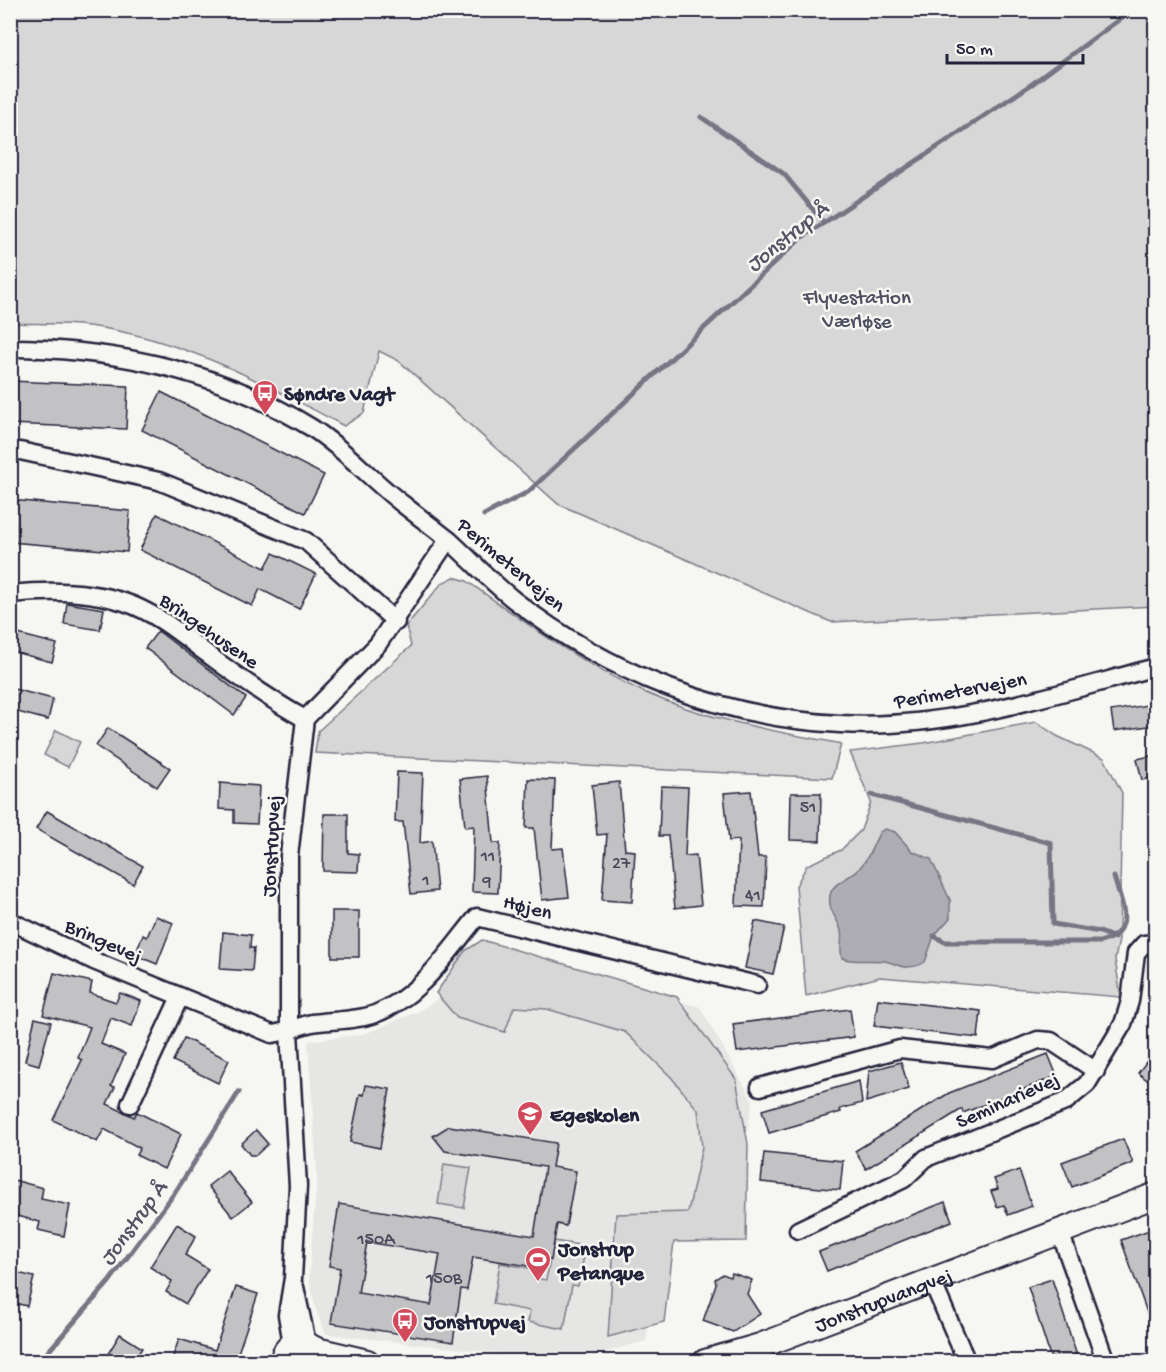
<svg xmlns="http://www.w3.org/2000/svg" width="1166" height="1372" font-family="'Gochi Hand',sans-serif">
  <rect width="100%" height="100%" fill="#f6f6f2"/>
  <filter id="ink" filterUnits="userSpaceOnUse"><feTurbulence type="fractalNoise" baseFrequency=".0167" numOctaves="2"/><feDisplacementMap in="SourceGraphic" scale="12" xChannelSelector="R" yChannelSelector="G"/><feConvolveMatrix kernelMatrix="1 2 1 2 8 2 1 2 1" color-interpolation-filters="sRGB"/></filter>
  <g filter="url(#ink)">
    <path fill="#e6e6e4" d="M 501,954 L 700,1007 L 753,1101 L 725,1239 L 663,1235 L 646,1341 L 598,1354 L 515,1355 L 326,1334 L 315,1307 L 309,1277 L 317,1174 L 308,1041 L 364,1034 L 420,1011 Z"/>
    <g fill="#d7d7d7" stroke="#7c7c89" stroke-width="1.5">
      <path d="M 11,10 L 1155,11 L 1155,606 L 831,622 L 558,504 L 399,361 L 379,351 L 364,413 L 344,426 C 263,382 181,338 89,326 C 63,323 36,324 11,323 Z"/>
      <path d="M 454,577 L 467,581 C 524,622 581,664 646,693 C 708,720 775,731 841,744 L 832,778 L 315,753 L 318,731 L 411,646 L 406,626 L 442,583 Z"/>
      <path d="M 1036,722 L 1057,736 L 1104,758 L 1122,793 L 1119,940 L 1115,959 L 1121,997 L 880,977 L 806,996 L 796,886 L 807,865 L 841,850 L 861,830 L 871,802 L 850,752 L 923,743 Z"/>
      <path d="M 56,730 L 80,742 L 68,767 L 44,755 Z"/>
      <path d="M 482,940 L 677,997 L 736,1079 L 748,1144 L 746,1241 L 674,1242 L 664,1322 L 608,1337 L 616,1214 L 688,1212 L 702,1147 L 698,1110 L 671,1077 L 625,1032 L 547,1009 L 514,1007 L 505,1032 L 457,1018 L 436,993 L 465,951 Z"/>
      <path d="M 444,1164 L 471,1168 L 464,1208 L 438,1204 Z"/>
      <path d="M 554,1241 L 586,1246 L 578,1286 L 572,1285 L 564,1329 L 528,1322 L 530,1311 L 493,1304 L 500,1263 L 535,1269 L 534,1278 L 546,1280 Z"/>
    </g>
    <path fill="#adadb3" stroke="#757583" stroke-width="1.5" d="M 885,829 L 895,832 L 912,851 L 931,859 L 950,900 L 950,918 L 934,936 L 925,962 C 919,966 914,967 907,967 C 899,967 892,962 884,961 C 869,959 855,963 842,958 C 839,949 843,940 841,931 C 839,921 831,913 830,905 C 826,880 850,882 862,865 C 870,856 874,842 880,832 Z"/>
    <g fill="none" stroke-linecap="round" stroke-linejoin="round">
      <g stroke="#757583" stroke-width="5">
        <path d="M 1138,10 L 1156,23"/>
        <path d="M 701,117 L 784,174 L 824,223"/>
        <path d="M 484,515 L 528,492 L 801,238 L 1032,84 L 1132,10"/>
        <path d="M 872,795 L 1051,843 L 1053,924 L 1100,932 L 1115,938"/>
        <path d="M 934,936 L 945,942 L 1100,942 C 1137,931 1122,905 1114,877"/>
        <path d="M 39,1362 L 109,1282 L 176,1191 L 239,1092"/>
      </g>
    </g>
    <g fill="#c2c2c4" stroke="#22223b" stroke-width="1.5" fill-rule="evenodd">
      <path d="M 10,381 L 128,386 L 126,429 L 10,424 Z"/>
      <path d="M 161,392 L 324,475 L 305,513 L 142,430 Z"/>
      <path d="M 10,500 L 130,511 L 127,552 L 10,542 Z"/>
      <path d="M 157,514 L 265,568 L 273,553 L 316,574 L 299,609 L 260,589 L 252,606 L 140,550 Z"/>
      <path d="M 67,603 L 104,609 L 100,630 L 64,624 Z"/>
      <path d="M 158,631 L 246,698 L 234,715 L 145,648 Z"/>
      <path d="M 10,632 L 57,644 L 52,662 L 10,651 Z"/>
      <path d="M 10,688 L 53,699 L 48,720 L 10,710 Z"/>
      <path d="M 1153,704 L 1155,725 L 1114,731 L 1111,711 Z"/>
      <path d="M 108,728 L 170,768 L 157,787 L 96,746 Z"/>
      <path d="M 1155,755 L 1155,777 L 1142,780 L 1137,759 Z"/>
      <path d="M 397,772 L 423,773 L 420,843 L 432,841 L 437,891 L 411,894 L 403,822 L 395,822 Z"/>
      <path d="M 487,776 L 493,843 L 500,843 L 498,893 L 472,892 L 474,826 L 465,827 L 460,779 Z"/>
      <path d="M 528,779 L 555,780 L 552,849 L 563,848 L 569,897 L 542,900 L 534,828 L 526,828 Z"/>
      <path d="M 619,782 L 625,850 L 635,851 L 632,902 L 602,900 L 607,834 L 597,835 L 592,785 Z"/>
      <path d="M 220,783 L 259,786 L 257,824 L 234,823 L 234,810 L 219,809 Z"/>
      <path d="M 661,786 L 688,787 L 685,856 L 696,855 L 701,905 L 675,908 L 668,836 L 659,836 Z"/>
      <path d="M 751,791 L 758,857 L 766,857 L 764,907 L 736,906 L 739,840 L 729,841 L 724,793 Z"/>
      <path d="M 791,793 L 821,793 L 820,841 L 790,840 Z"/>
      <path d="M 47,811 L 143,866 L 133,884 L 36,829 Z"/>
      <path d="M 324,814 L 348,814 L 348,853 L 359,854 L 358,872 L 323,871 Z"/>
      <rect x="332" y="911" width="27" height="46"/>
      <path d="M 156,916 L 173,923 L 157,964 L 135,955 L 143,935 L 147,937 Z"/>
      <path d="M 755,921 L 784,927 L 773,974 L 745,968 Z"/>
      <path d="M 223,932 L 251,935 L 250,948 L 254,948 L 252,971 L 220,969 Z"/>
      <path d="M 54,973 L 92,982 L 90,993 L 116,1002 L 120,993 L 141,1001 L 132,1026 L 111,1018 L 101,1044 L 125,1054 L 111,1086 L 115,1087 L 107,1104 L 134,1117 L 137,1112 L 181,1134 L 164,1169 L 136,1155 L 140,1148 L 104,1129 L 97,1142 L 53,1120 L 82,1060 L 78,1058 L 90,1027 L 43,1015 Z"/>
      <path d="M 878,999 L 981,1011 L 978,1038 L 874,1026 Z"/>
      <path d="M 850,1009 L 854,1037 L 737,1052 L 733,1024 Z"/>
      <path d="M 35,1018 L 51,1022 L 39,1065 L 25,1061 Z"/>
      <path d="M 184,1038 L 229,1060 L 218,1083 L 173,1061 Z"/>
      <path d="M 1155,1050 L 1155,1086 L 1138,1073 Z"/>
      <path d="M 1048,1054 L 1057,1076 L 963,1113 L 962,1109 L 866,1169 L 855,1151 L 949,1093 Z"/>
      <path d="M 901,1062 L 909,1089 L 866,1102 L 869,1071 Z"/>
      <path d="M 859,1081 L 862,1103 L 840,1109 L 841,1112 L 769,1133 L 762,1110 Z"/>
      <path d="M 366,1085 L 390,1089 L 380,1148 L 350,1142 L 360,1094 L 364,1095 Z"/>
      <path d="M 449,1126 L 556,1143 L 552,1167 L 576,1171 L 566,1226 L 557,1224 L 551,1260 L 543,1258 L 541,1268 L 473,1257 L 467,1290 L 461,1289 L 453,1342 L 331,1323 L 340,1268 L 329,1266 L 339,1204 L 534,1236 L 545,1167 L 445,1151 L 433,1136 ZM 367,1242 L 440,1254 L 431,1305 L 358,1293 Z"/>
      <path d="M 256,1130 L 268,1144 L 256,1155 L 250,1155 L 241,1144 Z"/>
      <path d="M 1123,1139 L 1133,1163 L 1072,1187 L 1062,1162 Z"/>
      <path d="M 764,1153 L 843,1161 L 840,1190 L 761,1182 Z"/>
      <path d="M 1019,1170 L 1032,1206 L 1008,1215 L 1004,1205 L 997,1207 L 991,1191 L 998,1189 L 994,1179 Z"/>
      <path d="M 227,1171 L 252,1202 L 233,1217 L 208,1186 Z"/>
      <path d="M 10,1179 L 43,1188 L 41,1199 L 70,1205 L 64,1236 L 38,1230 L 40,1222 L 10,1214 Z"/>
      <path d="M 945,1202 L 952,1221 L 827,1271 L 819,1252 Z"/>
      <path d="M 177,1224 L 196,1236 L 185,1255 L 208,1269 L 186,1304 L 166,1292 L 172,1281 L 150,1267 Z"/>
      <path d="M 1155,1228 L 1155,1332 L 1154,1332 L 1121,1240 Z"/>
      <path d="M 10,1271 L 34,1277 L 27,1306 L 10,1302 Z"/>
      <path d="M 732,1273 L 752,1280 L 747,1294 L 760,1314 L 733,1332 L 703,1321 L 716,1284 L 715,1279 L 723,1274 L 730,1277 Z"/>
      <path d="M 1052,1279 L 1079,1362 L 1052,1362 L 1028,1287 Z"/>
      <path d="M 236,1287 L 258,1294 L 237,1356 L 242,1358 L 242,1362 L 171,1362 L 179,1339 L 215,1350 Z"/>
      <path d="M 120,1334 L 142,1348 L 133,1362 L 103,1362 Z"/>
    </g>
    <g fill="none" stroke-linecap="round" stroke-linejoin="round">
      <defs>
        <g id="street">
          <path d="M 10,348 C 117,349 220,371 312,428 C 346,450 372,481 404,505 C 419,517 434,528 449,540 C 471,560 491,582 514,600 C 608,673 720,718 840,724 C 948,730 1052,695 1156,667"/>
          <path d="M 20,451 L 159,481 L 306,541 L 396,622"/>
          <path d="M 10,594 C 48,590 88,590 124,602 C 155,612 181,634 206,653 C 238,677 270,700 305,719"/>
          <path d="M 10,921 L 94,961 L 272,1034 C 287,1032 298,1026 312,1023 C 332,1020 356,1021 375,1014 C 420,997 448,952 477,917 L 757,985"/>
          <path d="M 760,1087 L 900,1049 L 992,1059 L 1038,1040 L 1051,1041 L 1096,1071"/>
          <path d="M 130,1104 L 180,997"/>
          <path d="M 798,1230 L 904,1179 L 926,1158 L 1065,1102 L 1087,1084 L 1123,1024 L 1130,1001 L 1136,953 L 1144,944 L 1156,943"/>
          <path d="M 1060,1232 L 1106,1362"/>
          <path d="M 932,1281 L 967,1362"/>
          <path d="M 295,1287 L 307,1343"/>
          <path d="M 292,1344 L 287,1315 L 293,1278 L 298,1186 L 289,1032 L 289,856 L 305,719 L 378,644 L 448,540"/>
        </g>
        <g id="secondary">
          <path d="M 316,1350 L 367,1362"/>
          <path d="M 283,1362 C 283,1350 291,1343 302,1342 L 316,1350 L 319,1362"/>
          <path id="s1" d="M 705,1362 L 760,1346 L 1156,1195"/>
        </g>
      </defs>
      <use href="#street" stroke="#22223b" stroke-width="21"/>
      <use href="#secondary" stroke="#22223b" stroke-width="28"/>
      <use href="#street" stroke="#f6f6f2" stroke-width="16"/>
      <use href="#secondary" stroke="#f6f6f2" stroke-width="24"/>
    </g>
  </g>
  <defs>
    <symbol id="bus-pin" viewBox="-11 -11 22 30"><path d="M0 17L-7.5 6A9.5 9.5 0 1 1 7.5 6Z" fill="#d1495b" stroke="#f6f6f2"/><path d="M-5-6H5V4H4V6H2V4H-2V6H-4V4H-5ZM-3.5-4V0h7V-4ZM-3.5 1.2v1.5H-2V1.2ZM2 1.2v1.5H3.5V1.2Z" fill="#fff"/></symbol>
    <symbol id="school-pin" viewBox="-11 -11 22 30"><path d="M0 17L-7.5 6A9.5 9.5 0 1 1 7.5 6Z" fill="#d1495b" stroke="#f6f6f2"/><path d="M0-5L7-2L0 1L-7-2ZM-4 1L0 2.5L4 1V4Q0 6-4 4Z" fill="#fff"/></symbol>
    <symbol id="stadium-pin" viewBox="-11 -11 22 30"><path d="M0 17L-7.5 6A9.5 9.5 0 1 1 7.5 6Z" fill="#d1495b" stroke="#f6f6f2"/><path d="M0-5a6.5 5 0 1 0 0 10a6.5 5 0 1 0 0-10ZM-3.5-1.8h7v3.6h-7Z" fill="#fff"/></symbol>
  </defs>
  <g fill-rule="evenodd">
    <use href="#bus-pin" x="250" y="378" width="30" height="40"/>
    <use href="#school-pin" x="515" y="1099" width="30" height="40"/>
    <use href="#stadium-pin" x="523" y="1245" width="30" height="40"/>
    <use href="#bus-pin" x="390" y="1306" width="30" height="40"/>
  </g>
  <g text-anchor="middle" stroke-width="5" stroke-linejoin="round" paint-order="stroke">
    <g font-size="18" fill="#4a4a5d">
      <text x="808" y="812">51</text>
      <text x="488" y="861">11</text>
      <text x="621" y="868">27</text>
      <text x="426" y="885">1</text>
      <text x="487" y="886">9</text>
      <text x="753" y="900">41</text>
      <text x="376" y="1244">150A</text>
      <text x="444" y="1283">150B</text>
    </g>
    <g font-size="21" fill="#4f4f62" stroke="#f6f6f2">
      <text x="857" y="303">Flyvestation<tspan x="857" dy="24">Værløse</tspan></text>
    </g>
    <g font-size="21" font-weight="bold" fill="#22223b" stroke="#f6f6f2" text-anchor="start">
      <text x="284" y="400">Søndre Vagt</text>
      <text x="550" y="1121">Egeskolen</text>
      <text x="558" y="1255">Jonstrup<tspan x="558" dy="24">Petanque</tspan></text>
      <text x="424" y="1328">Jonstrupvej</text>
    </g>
    <g font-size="21" fill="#22223b" stroke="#f6f6f2">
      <text transform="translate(512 564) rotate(40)" y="7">Perimetervejen</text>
      <text transform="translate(210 630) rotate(35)" y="7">Bringehusene</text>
      <text transform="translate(960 689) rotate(-10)" y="7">Perimetervejen</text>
      <text transform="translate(270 846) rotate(-87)" y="7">Jonstrupvej</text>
      <text transform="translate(528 906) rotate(14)" y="7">Højen</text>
      <text transform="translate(104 940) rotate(24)" y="7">Bringevej</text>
      <text transform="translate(1007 1099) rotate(-24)" y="7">Seminarievej</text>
      <text dy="7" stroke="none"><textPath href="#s1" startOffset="189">Jonstrupvangvej</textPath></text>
    </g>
    <g font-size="22" font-style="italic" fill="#535365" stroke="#f6f6f2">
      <text transform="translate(786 235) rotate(-39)" y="8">Jonstrup Å</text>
      <text transform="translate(132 1222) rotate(-54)" y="8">Jonstrup Å</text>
    </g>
  </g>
  <rect width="1166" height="1372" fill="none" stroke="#f6f6f2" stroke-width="36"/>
  <rect x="18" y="18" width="1130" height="1336" fill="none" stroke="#22223b" stroke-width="2" filter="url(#ink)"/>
  <path d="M947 54v9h136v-9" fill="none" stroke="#22223b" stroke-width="3"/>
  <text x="956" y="54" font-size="18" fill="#22223b" stroke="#f6f6f2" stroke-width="4.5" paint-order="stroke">50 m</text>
</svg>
